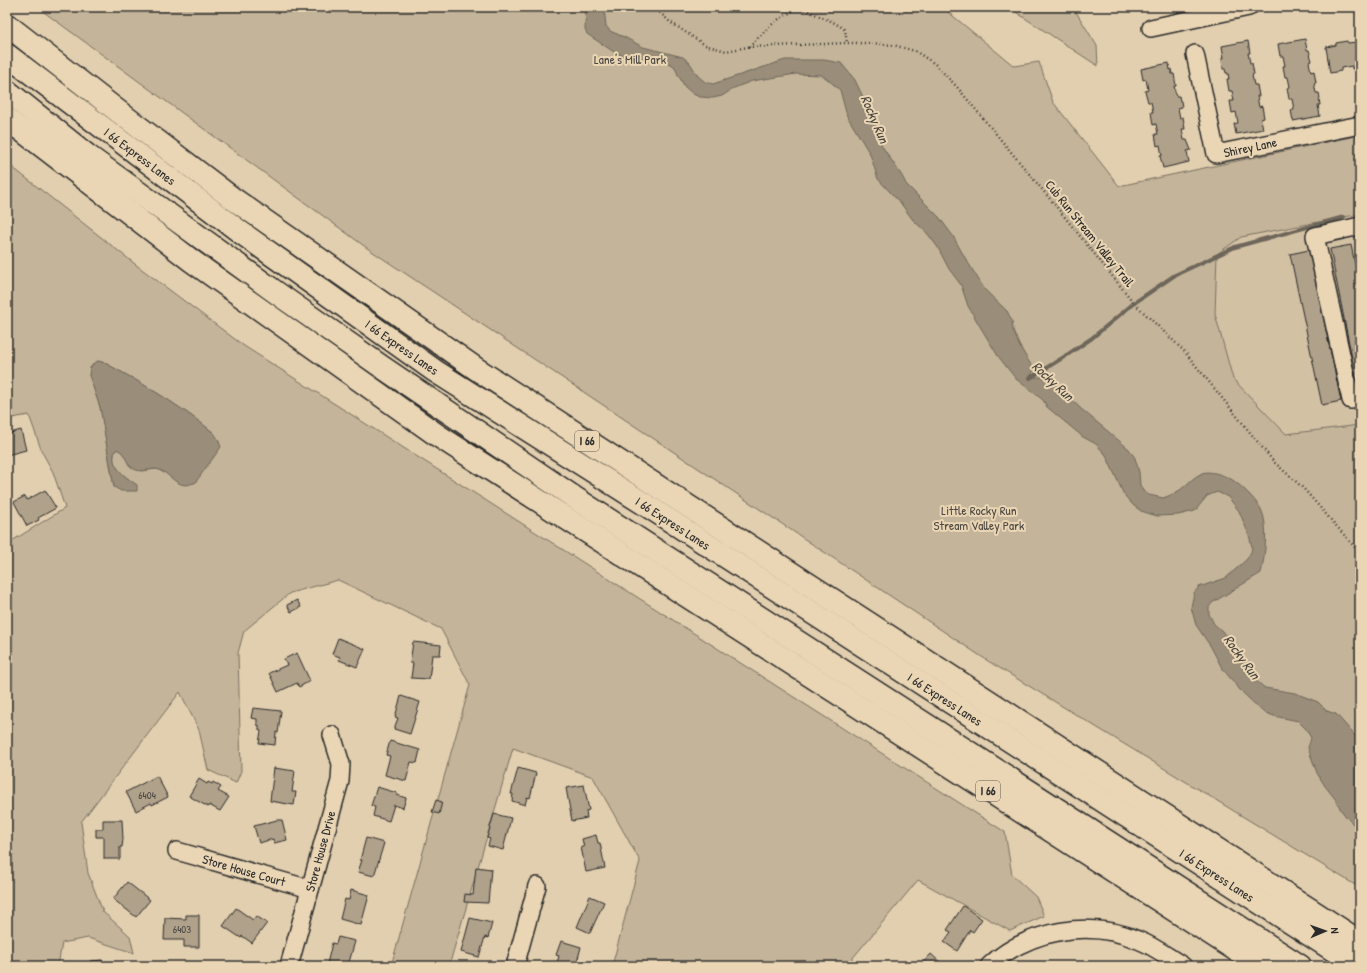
<svg xmlns="http://www.w3.org/2000/svg" width="1367" height="973" font-family="'Patrick Hand',sans-serif">
  <rect width="100%" height="100%" fill="#e2cfaf"/>
  <filter id="ink" filterUnits="userSpaceOnUse"><feTurbulence type="fractalNoise" baseFrequency=".025" numOctaves="2"/><feDisplacementMap in="SourceGraphic" scale="8" xChannelSelector="R" yChannelSelector="G"/><feConvolveMatrix kernelMatrix="1 2 1 2 8 2 1 2 1" color-interpolation-filters="sRGB"/></filter>
  <g filter="url(#ink)">
    <path fill="#d3c1a4" d="M 1360,214 L 1360,425 L 1286,434 L 1233,379 L 1215,314 L 1217,254 L 1241,237 Z"/>
    <g fill="#c4b499" stroke="#787062" fill-rule="evenodd">
      <path d="M 37,7 L 758,7 L 762,8 L 942,7 L 1014,66 L 1039,62 L 1053,102 L 1119,186 L 1360,135 L 1360,214 L 1241,237 L 1217,254 L 1215,314 L 1233,379 L 1286,434 L 1360,425 L 1360,888 L 988,661 L 367,248 Z"/>
      <path d="M 1008,7 L 1073,7 L 1097,46 L 1098,66 Z"/>
      <path d="M 7,163 L 135,264 L 244,346 L 1005,832 L 1012,875 L 1036,897 L 1044,916 L 1010,931 L 918,880 L 846,966 L 612,966 L 640,861 L 593,777 L 513,748 L 449,966 L 391,966 L 470,685 L 441,629 L 338,580 L 290,593 L 244,631 L 238,653 L 241,771 L 236,783 L 208,770 L 199,730 L 180,692 L 81,822 L 88,873 L 103,912 L 130,936 L 134,953 L 88,938 L 62,943 L 58,966 L 7,966 L 7,544 L 65,508 L 53,472 L 42,452 L 29,415 L 7,419 ZM 98,361 L 105,363 C 144,384 179,405 214,433 L 164,473 L 157,469 L 141,471 L 129,465 C 126,457 124,453 117,449 C 116,451 114,452 114,455 C 111,467 128,479 137,485 L 114,487 L 100,407 L 89,375 Z"/>
    </g>
    <g fill="#9a8e7a" stroke="#6e665a">
      <path d="M 586,7 L 604,7 L 606,26 L 610,31 L 626,38 L 643,47 L 683,57 L 690,63 L 698,76 L 705,82 L 713,84 L 785,60 L 824,60 L 841,63 L 855,80 L 872,116 L 882,146 L 902,176 L 906,184 L 939,217 L 953,236 L 964,256 L 985,290 L 1007,311 L 1012,321 L 1013,330 L 1019,345 L 1034,370 L 1030,377 L 1043,377 L 1059,386 L 1080,408 L 1129,449 L 1135,458 L 1139,472 L 1140,485 L 1143,491 L 1149,495 L 1163,498 C 1169,496 1175,493 1180,490 C 1187,485 1193,477 1202,473 C 1210,470 1223,475 1231,479 C 1242,486 1254,498 1261,509 C 1269,525 1265,557 1261,573 L 1212,603 L 1209,607 L 1209,614 L 1214,624 L 1222,631 L 1247,663 L 1253,672 L 1255,680 L 1265,688 L 1295,693 L 1318,702 L 1327,711 L 1336,714 L 1358,739 L 1360,744 L 1360,854 L 1358,848 L 1357,828 L 1347,818 L 1341,810 L 1336,800 L 1325,786 L 1317,773 L 1308,748 L 1311,738 L 1306,729 L 1298,721 L 1274,716 L 1263,712 L 1240,690 L 1222,668 L 1211,647 L 1196,625 L 1191,607 L 1194,593 L 1199,587 L 1226,578 L 1247,559 L 1251,552 L 1252,547 L 1249,535 L 1239,511 L 1228,497 L 1217,492 L 1207,496 L 1195,511 L 1178,515 L 1157,516 L 1141,511 L 1134,506 L 1124,495 L 1106,455 L 1096,444 L 1083,437 L 1047,407 L 1043,400 L 1016,379 L 998,356 L 981,328 L 968,306 L 961,285 L 949,269 L 937,246 L 927,233 L 913,220 L 902,205 L 878,179 L 870,154 L 847,116 L 840,90 L 826,78 L 821,75 L 796,74 L 752,81 L 734,88 L 722,96 L 713,98 L 700,97 L 693,94 L 685,87 L 678,75 L 675,67 L 671,64 L 643,58 L 624,56 L 614,52 L 587,34 L 585,29 Z"/>
      <path d="M 98,361 L 105,363 C 144,384 179,405 214,433 L 218,439 L 221,447 L 195,483 C 192,483 189,485 186,485 C 174,485 167,470 156,469 C 149,469 141,473 134,469 C 125,464 127,454 117,449 C 116,449 114,454 114,455 C 111,467 128,479 137,485 L 137,491 L 121,491 L 114,487 L 100,407 L 89,375 L 90,368 L 94,363 Z"/>
    </g>
    <g fill="none" stroke-linecap="round" stroke-linejoin="round">
      <path stroke="#6e665a" stroke-width="4" d="M 1030,378 L 1064,357 L 1092,338 L 1134,303 L 1175,275 L 1235,247 L 1344,217"/>
    </g>
    <g fill="#b0a18a" stroke="#2b2b2b">
      <path d="M 1360,38 L 1360,68 L 1352,69 L 1352,66 L 1341,68 L 1341,71 L 1330,73 L 1326,47 L 1336,45 L 1336,43 L 1347,41 L 1348,43 L 1357,42 L 1357,39 Z"/>
      <path d="M 1305,39 L 1307,50 L 1309,50 L 1312,61 L 1309,62 L 1311,72 L 1314,71 L 1316,83 L 1314,83 L 1316,93 L 1319,93 L 1320,98 L 1319,99 L 1320,105 L 1318,105 L 1320,116 L 1293,121 L 1291,110 L 1294,110 L 1292,99 L 1289,99 L 1287,88 L 1290,87 L 1288,77 L 1285,77 L 1283,66 L 1285,66 L 1283,56 L 1280,56 L 1278,44 Z"/>
      <path d="M 1248,41 L 1250,53 L 1248,53 L 1250,63 L 1252,63 L 1254,74 L 1252,75 L 1254,85 L 1257,85 L 1259,96 L 1257,96 L 1259,107 L 1262,106 L 1264,118 L 1261,119 L 1263,129 L 1236,134 L 1234,124 L 1238,123 L 1236,112 L 1232,113 L 1230,101 L 1234,101 L 1232,91 L 1229,91 L 1227,79 L 1229,79 L 1228,73 L 1226,73 L 1225,69 L 1223,69 L 1222,58 L 1224,58 L 1222,46 Z"/>
      <path d="M 1169,63 L 1170,70 L 1171,69 L 1172,74 L 1174,74 L 1176,86 L 1174,86 L 1176,96 L 1179,96 L 1180,101 L 1181,101 L 1182,107 L 1178,108 L 1180,118 L 1183,117 L 1185,129 L 1182,129 L 1184,140 L 1187,140 L 1191,150 L 1187,151 L 1189,162 L 1163,168 L 1160,156 L 1162,156 L 1160,145 L 1157,146 L 1155,134 L 1158,134 L 1156,124 L 1153,125 L 1151,112 L 1153,112 L 1151,102 L 1148,102 L 1145,91 L 1148,90 L 1146,79 L 1143,80 L 1141,69 Z"/>
      <path d="M 1351,245 L 1360,288 L 1360,382 L 1357,383 L 1330,249 Z"/>
      <path d="M 1309,250 L 1341,401 L 1322,405 L 1290,254 Z"/>
      <path d="M 21,430 L 26,450 L 7,455 L 7,434 Z"/>
      <path d="M 45,490 L 56,508 L 38,518 L 39,520 L 27,526 L 14,502 L 25,496 L 27,500 Z"/>
      <path d="M 297,600 L 301,607 L 291,612 L 287,605 Z"/>
      <path d="M 338,638 L 365,649 L 357,667 L 339,660 L 340,657 L 332,654 Z"/>
      <path d="M 413,642 L 441,645 L 440,655 L 432,655 L 429,679 L 411,678 L 413,663 L 410,663 Z"/>
      <path d="M 297,653 L 310,681 L 299,687 L 297,683 L 278,692 L 269,673 L 287,665 L 284,659 Z"/>
      <path d="M 401,696 L 420,702 L 410,734 L 394,729 L 398,718 L 395,717 Z"/>
      <path d="M 253,708 L 281,711 L 278,733 L 276,732 L 275,745 L 259,743 L 261,731 L 259,730 L 259,725 L 257,725 L 257,719 L 251,718 Z"/>
      <path d="M 390,741 L 420,750 L 417,763 L 411,762 L 406,781 L 385,775 L 390,756 L 386,755 Z"/>
      <path d="M 274,768 L 295,771 L 292,792 L 296,792 L 294,805 L 270,801 Z"/>
      <path d="M 518,768 L 536,773 L 530,798 L 527,797 L 525,805 L 512,801 L 513,794 L 511,794 Z"/>
      <path d="M 157,776 L 168,797 L 152,805 L 151,803 L 136,811 L 126,792 Z"/>
      <path d="M 199,779 L 207,784 L 208,782 L 212,784 L 213,782 L 221,787 L 218,791 L 229,797 L 220,811 L 209,805 L 208,807 L 189,796 Z"/>
      <path d="M 584,785 L 589,810 L 586,811 L 587,818 L 572,821 L 566,788 Z"/>
      <path d="M 377,787 L 397,793 L 397,795 L 406,798 L 403,808 L 394,805 L 389,821 L 373,816 L 375,807 L 371,806 Z"/>
      <path d="M 436,800 L 442,802 L 439,814 L 432,812 Z"/>
      <path d="M 494,814 L 511,818 L 503,850 L 488,846 L 490,839 L 487,838 Z"/>
      <path d="M 103,820 L 122,820 L 123,839 L 122,847 L 120,847 L 120,859 L 104,859 L 104,837 L 96,837 L 96,829 L 103,829 Z"/>
      <path d="M 277,820 L 282,820 L 287,840 L 274,843 L 273,839 L 259,843 L 254,826 Z"/>
      <path d="M 596,835 L 598,843 L 600,843 L 605,868 L 586,872 L 581,847 L 584,847 L 582,839 Z"/>
      <path d="M 366,838 L 384,843 L 374,876 L 358,872 L 362,860 L 360,860 Z"/>
      <path d="M 476,867 L 491,869 L 488,903 L 464,902 L 465,894 L 473,895 Z"/>
      <path d="M 127,882 L 150,900 L 136,917 L 113,899 Z"/>
      <path d="M 351,890 L 369,895 L 361,925 L 340,919 L 345,899 L 349,900 Z"/>
      <path d="M 590,896 L 604,902 L 590,933 L 577,927 Z"/>
      <path d="M 963,906 L 982,919 L 973,932 L 970,930 L 957,951 L 944,942 L 951,932 L 947,930 Z"/>
      <path d="M 236,908 L 253,920 L 256,916 L 267,923 L 252,943 L 242,936 L 241,938 L 223,926 Z"/>
      <path d="M 186,915 L 199,915 L 199,947 L 184,947 L 184,940 L 164,940 L 165,918 L 186,919 Z"/>
      <path d="M 470,918 L 492,923 L 488,938 L 485,937 L 479,957 L 461,952 Z"/>
      <path d="M 338,937 L 355,941 L 348,966 L 334,966 L 327,964 L 332,943 L 336,944 Z"/>
      <path d="M 561,941 L 581,947 L 576,966 L 556,966 L 559,956 L 556,955 Z"/>
      <path d="M 931,954 L 943,965 L 942,966 L 920,966 Z"/>
      <path d="M 102,960 L 103,966 L 90,966 L 90,961 Z"/>
    </g>
    <g fill="none" stroke-linecap="round" stroke-linejoin="round">
      <defs>
        <g id="minor">
          <path d="M 1151,28 L 1249,7"/>
          <path d="M 1195,54 L 1216,154 L 1360,125"/>
          <path d="M 1360,226 L 1315,236 L 1351,400 L 1360,398"/>
          <path d="M 177,851 L 310,889"/>
          <path d="M 289,966 L 340,781 L 341,764 L 332,735"/>
          <path d="M 515,966 L 537,886"/>
          <path d="M 989,966 C 1028,930 1089,919 1138,940 C 1154,946 1168,957 1183,966"/>
        </g>
        <g id="highway">
          <path d="M 7,25 L 119,112 L 232,198 L 475,368 L 1360,942"/>
          <path d="M 7,55 L 243,234 L 435,371 L 646,505 L 1358,966"/>
          <path d="M 7,91 L 88,156 L 281,296 L 382,367 L 578,500 L 1300,966"/>
          <path d="M 7,119 L 192,261 L 437,435 L 1261,966"/>
        </g>
      </defs>
      <use href="#minor" stroke="#2b2b2b" stroke-width="20"/>
      <use href="#highway" stroke="#2b2b2b" stroke-width="25"/>
      <g stroke="#2b2b2b" stroke-width="2.5" stroke-dasharray="1 3" stroke-linecap="butt">
        <path d="M 654,7 L 670,22 L 705,45 L 726,51 L 748,47 L 847,43 L 870,43 L 893,45 L 915,51 L 935,64 L 957,87 L 1055,205 L 1134,303 L 1184,351 L 1274,462 L 1303,488 L 1360,553"/>
        <path d="M 801,7 C 815,16 832,19 845,30 L 847,43"/>
        <path d="M 749,47 C 759,37 768,27 779,19 C 786,15 792,12 798,7"/>
      </g>
      <use href="#minor" stroke="#ead6b4" stroke-width="17"/>
      <use href="#highway" stroke="#ead6b4" stroke-width="22"/>
    </g>
  </g>
  <g text-anchor="middle" stroke-width="4" stroke-linejoin="round" paint-order="stroke">
    <g font-size="11" fill="#4c4843">
      <text x="147" y="799">6404</text>
      <text x="182" y="933">6403</text>
    </g>
    <g fill="#ead6b4" stroke="#645e54" stroke-width="1">
      <rect x="575" y="431" width="24" height="20" rx="3"/>
      <rect x="976" y="781" width="24" height="20" rx="3"/>
    </g>
    <g font-size="12" font-weight="bold" fill="#2b2b2b">
      <text x="587" y="445">I 66</text>
      <text x="988" y="795">I 66</text>
    </g>
    <g font-size="13" fill="#4a4641" stroke="#ead6b4">
      <text x="630" y="64">Lane's Mill Park</text>
      <text x="979" y="515">Little Rocky Run<tspan x="979" dy="15">Stream Valley Park</tspan></text>
    </g>
    <g font-size="13" fill="#2b2b2b" stroke="#ead6b4">
      <text transform="translate(1250 147) rotate(-12)" y="5">Shirey Lane</text>
      <text transform="translate(140 156) rotate(37)" y="5">I 66 Express Lanes</text>
      <text transform="translate(1090 233) rotate(51)" y="5">Cub Run Stream Valley Trail</text>
      <text transform="translate(402 347) rotate(35)" y="5">I 66 Express Lanes</text>
      <text transform="translate(673 523) rotate(33)" y="5">I 66 Express Lanes</text>
      <text transform="translate(945 699) rotate(33)" y="5">I 66 Express Lanes</text>
      <text transform="translate(320 851) rotate(-75)" y="5">Store House Drive</text>
      <text transform="translate(244 870) rotate(16)" y="5">Store House Court</text>
      <text transform="translate(1217 875) rotate(33)" y="5">I 66 Express Lanes</text>
    </g>
    <g font-size="14" font-style="italic" fill="#47443f" stroke="#ead6b4">
      <text transform="translate(875 119) rotate(67)" y="5">Rocky Run</text>
      <text transform="translate(1053 381) rotate(43)" y="5">Rocky Run</text>
      <text transform="translate(1242 657) rotate(54)" y="5">Rocky Run</text>
    </g>
  </g>
  <rect width="1367" height="973" fill="none" stroke="#ead6b4" stroke-width="24"/>
  <rect x="12" y="12" width="1343" height="949" fill="none" stroke="#2b2b2b" stroke-width="1.5" filter="url(#ink)"/>
  <g transform="translate(1325 931) rotate(88)" stroke="#ead6b4" stroke-width="3" paint-order="stroke">
  <path d="M0-3L7 15L0 10L-7 15Z" fill="#2b2b2b"/>
  <text y="-6" font-size="11" font-weight="bold" text-anchor="middle" fill="#2b2b2b">N</text>
  </g>
</svg>
